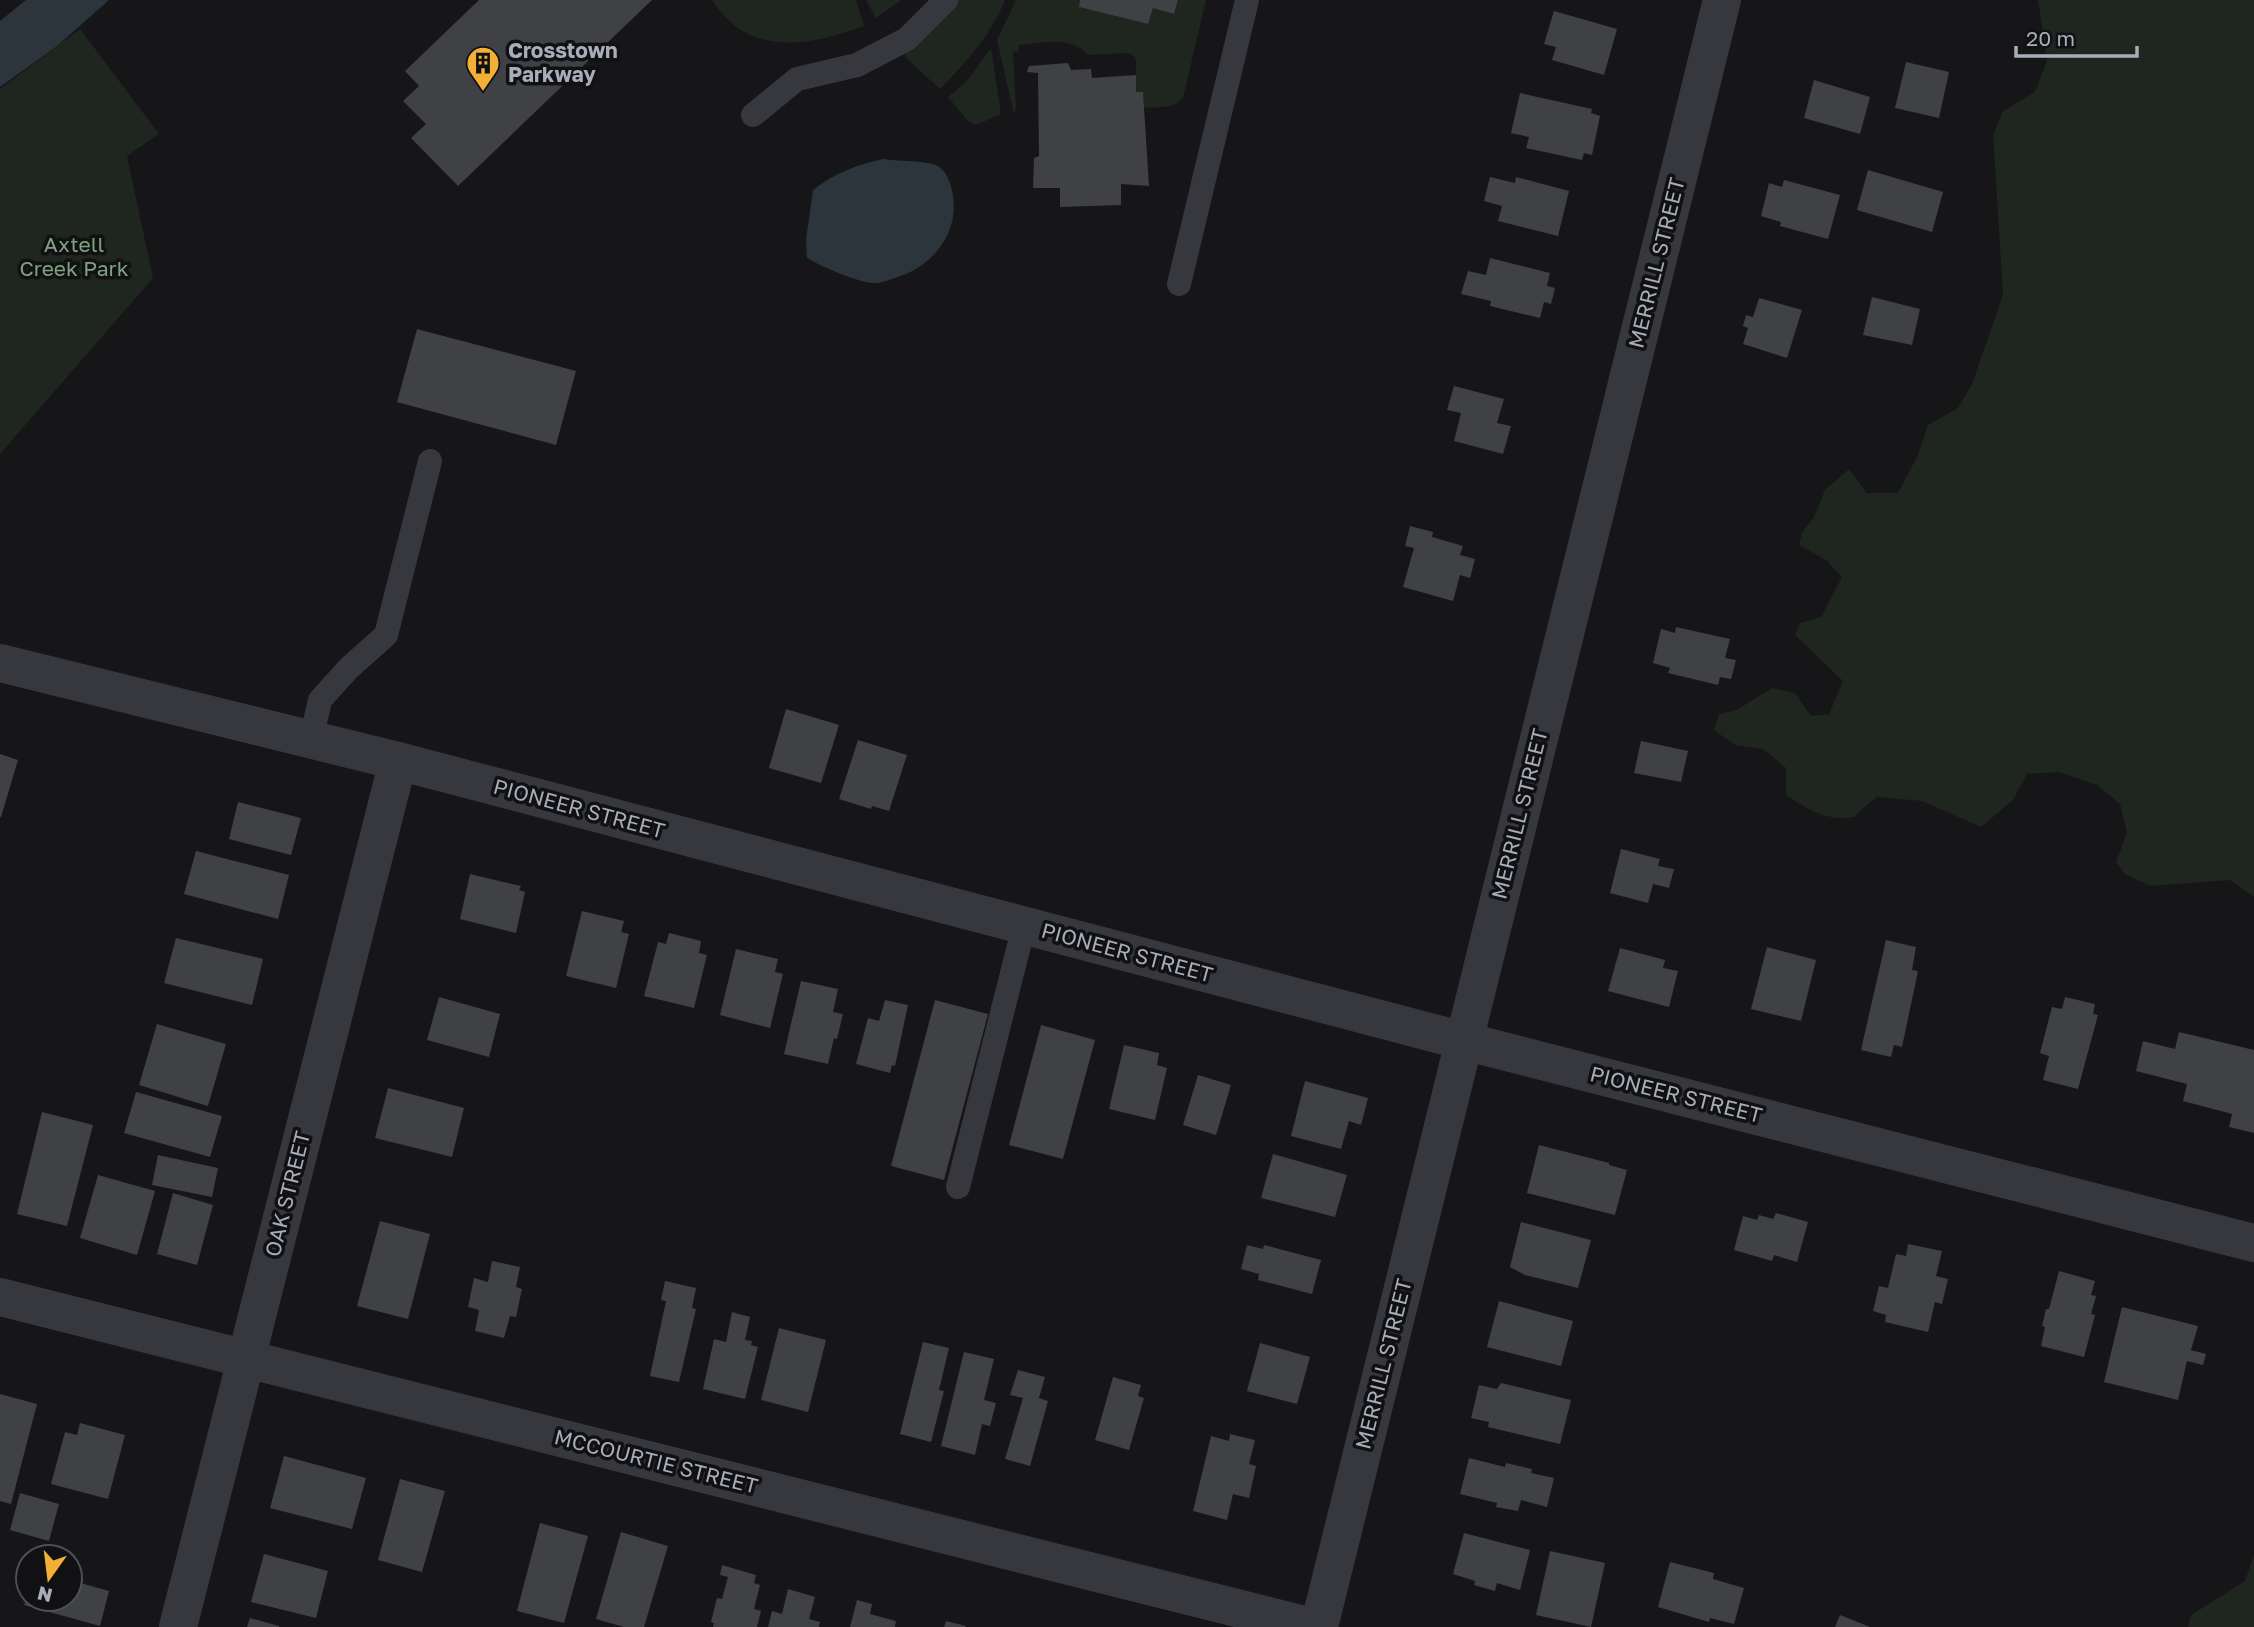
<svg xmlns="http://www.w3.org/2000/svg" width="2254" height="1627" font-family="'Golos Text',sans-serif">
  <rect width="100%" height="100%" fill="#161618"/>
  <g fill="#1e261f">
    <path d="M 712,0 L 856,0 L 864,26 C 808,46 749,58 712,0 Z"/>
    <path d="M 866,0 L 901,0 L 876,18 Z"/>
    <path d="M 955,0 L 1005,0 C 991,35 966,62 940,89 L 906,58 L 903,47 Z"/>
    <path d="M 1016,0 L 1080,0 L 1079,7 L 1148,24 L 1153,8 L 1174,14 L 1178,0 L 1206,0 L 1183,98 C 1172,109 1159,107 1144,108 L 1143,92 L 1136,92 L 1136,59 L 1134,56 L 1128,53 L 1088,55 C 1070,35 1043,43 1019,45 L 1018,51 L 1013,52 L 1016,108 L 1014,115 L 997,40 Z"/>
    <path d="M 2038,0 L 2254,0 L 2254,897 L 2230,880 L 2151,886 L 2125,874 L 2116,862 L 2127,833 L 2120,804 L 2097,785 L 2059,772 L 2027,774 L 2013,800 L 1981,827 L 1922,801 L 1877,797 L 1861,810 L 1855,817 C 1826,821 1810,811 1786,795 L 1786,768 L 1763,749 L 1735,745 L 1714,730 L 1719,714 L 1737,710 L 1772,688 L 1795,693 L 1811,716 L 1829,714 L 1843,681 L 1795,635 L 1800,623 L 1821,617 L 1842,577 L 1826,560 L 1799,545 L 1802,533 L 1814,517 L 1825,490 L 1849,469 L 1867,493 L 1898,493 L 1918,455 L 1928,425 L 1958,408 L 1972,384 L 2003,295 L 1993,135 L 2003,111 L 2035,92 L 2047,61 Z"/>
    <path d="M 80,29 L 159,134 L 127,156 L 153,278 L 0,454 L 0,89 Z"/>
    <path d="M 991,48 L 1001,114 L 976,125 L 969,122 L 948,97 L 966,82 Z"/>
    <path d="M 2254,1555 L 2254,1627 L 2188,1627 L 2191,1615 L 2245,1581 Z"/>
  </g>
  <g fill="#2c353c">
    <path d="M 26,0 L 109,0 L 57,46 L 0,87 L 0,21 Z"/>
    <path d="M 883,159 C 896,161 927,161 936,165 C 946,170 950,181 952,191 C 961,230 935,265 898,277 C 891,279 880,284 872,283 C 858,282 820,266 807,258 L 806,240 L 813,190 C 835,173 856,165 883,159 Z"/>
  </g>
  <g fill="#404145">
    <path d="M 479,0 L 652,0 L 458,186 L 411,138 L 426,124 L 403,101 L 419,86 L 405,71 Z"/>
    <path d="M 1080,0 L 1178,0 L 1174,14 L 1153,8 L 1148,24 L 1079,7 Z"/>
    <path d="M 1554,11 L 1617,29 L 1604,75 L 1552,60 L 1556,47 L 1544,44 Z"/>
    <path d="M 1906,62 L 1949,72 L 1939,118 L 1895,108 Z"/>
    <path d="M 1068,63 L 1071,70 L 1091,69 L 1092,78 L 1136,75 L 1136,92 L 1143,92 L 1149,186 L 1121,184 L 1121,205 L 1060,207 L 1060,188 L 1033,188 L 1034,158 L 1039,156 L 1038,73 L 1027,72 L 1029,66 Z"/>
    <path d="M 1814,80 L 1870,97 L 1860,134 L 1804,118 Z"/>
    <path d="M 1520,93 L 1592,109 L 1591,113 L 1600,116 L 1592,155 L 1584,153 L 1582,160 L 1526,148 L 1529,137 L 1511,133 Z"/>
    <path d="M 1868,170 L 1943,192 L 1932,232 L 1857,210 Z"/>
    <path d="M 1490,177 L 1515,183 L 1516,177 L 1569,191 L 1558,236 L 1498,221 L 1502,206 L 1484,201 Z"/>
    <path d="M 1784,180 L 1840,195 L 1828,239 L 1780,226 L 1781,222 L 1761,216 L 1769,183 L 1782,187 Z"/>
    <path d="M 1490,258 L 1550,273 L 1547,286 L 1555,288 L 1551,304 L 1544,302 L 1540,318 L 1490,306 L 1491,301 L 1461,294 L 1468,271 L 1486,275 Z"/>
    <path d="M 1872,297 L 1920,309 L 1912,345 L 1863,335 Z"/>
    <path d="M 1759,298 L 1802,310 L 1787,358 L 1743,344 L 1748,328 L 1743,326 L 1746,315 L 1753,317 Z"/>
    <path d="M 417,329 L 576,371 L 556,445 L 397,402 Z"/>
    <path d="M 1454,386 L 1504,399 L 1497,423 L 1511,426 L 1503,454 L 1454,441 L 1461,413 L 1447,410 Z"/>
    <path d="M 1410,526 L 1433,532 L 1432,537 L 1463,546 L 1460,555 L 1475,559 L 1470,578 L 1460,575 L 1453,601 L 1403,587 L 1414,548 L 1405,546 Z"/>
    <path d="M 1676,627 L 1730,639 L 1725,658 L 1736,660 L 1731,679 L 1720,677 L 1718,685 L 1668,673 L 1670,668 L 1653,663 L 1661,629 L 1675,633 Z"/>
    <path d="M 786,709 L 839,725 L 821,783 L 769,768 Z"/>
    <path d="M 858,740 L 907,755 L 889,811 L 872,806 L 871,809 L 839,799 Z"/>
    <path d="M 1641,741 L 1688,751 L 1681,782 L 1634,773 Z"/>
    <path d="M 0,754 L 18,760 L 1,817 L 0,817 Z"/>
    <path d="M 238,802 L 301,818 L 291,855 L 229,839 Z"/>
    <path d="M 1621,849 L 1660,859 L 1658,866 L 1674,869 L 1669,888 L 1653,884 L 1648,903 L 1610,893 Z"/>
    <path d="M 196,851 L 289,875 L 278,919 L 184,894 Z"/>
    <path d="M 470,874 L 521,886 L 519,890 L 525,892 L 516,933 L 460,919 Z"/>
    <path d="M 582,911 L 624,921 L 621,932 L 629,934 L 616,988 L 566,976 Z"/>
    <path d="M 669,933 L 701,941 L 699,953 L 707,955 L 694,1008 L 644,996 L 658,942 L 666,944 Z"/>
    <path d="M 176,938 L 263,959 L 252,1005 L 164,983 Z"/>
    <path d="M 1886,940 L 1916,947 L 1912,970 L 1918,971 L 1902,1047 L 1894,1045 L 1891,1057 L 1861,1050 Z"/>
    <path d="M 1767,947 L 1816,960 L 1801,1021 L 1751,1009 Z"/>
    <path d="M 1620,948 L 1665,960 L 1663,968 L 1678,971 L 1669,1007 L 1608,991 Z"/>
    <path d="M 736,949 L 778,959 L 775,972 L 783,974 L 770,1028 L 720,1015 Z"/>
    <path d="M 801,981 L 838,989 L 833,1012 L 843,1014 L 837,1039 L 834,1038 L 828,1064 L 784,1054 Z"/>
    <path d="M 439,997 L 500,1014 L 489,1057 L 427,1040 Z"/>
    <path d="M 2065,997 L 2095,1004 L 2093,1014 L 2098,1015 L 2078,1089 L 2043,1080 L 2049,1056 L 2040,1053 L 2052,1007 L 2062,1009 Z"/>
    <path d="M 885,1000 L 908,1005 L 895,1066 L 892,1065 L 890,1073 L 856,1064 L 868,1018 L 879,1021 Z"/>
    <path d="M 935,1000 L 988,1014 L 944,1180 L 891,1166 Z"/>
    <path d="M 157,1024 L 226,1044 L 208,1106 L 139,1085 Z"/>
    <path d="M 1041,1025 L 1095,1040 L 1063,1159 L 1009,1145 Z"/>
    <path d="M 2179,1032 L 2254,1050 L 2254,1133 L 2229,1127 L 2232,1114 L 2183,1101 L 2187,1084 L 2136,1071 L 2143,1041 L 2175,1049 Z"/>
    <path d="M 1124,1045 L 1159,1053 L 1157,1065 L 1167,1068 L 1155,1120 L 1109,1109 Z"/>
    <path d="M 1198,1075 L 1231,1085 L 1216,1135 L 1183,1125 Z"/>
    <path d="M 1305,1081 L 1368,1098 L 1361,1125 L 1349,1121 L 1341,1149 L 1291,1136 Z"/>
    <path d="M 388,1088 L 464,1108 L 452,1157 L 375,1138 Z"/>
    <path d="M 136,1092 L 222,1116 L 210,1157 L 124,1133 Z"/>
    <path d="M 42,1112 L 93,1125 L 67,1226 L 17,1214 Z"/>
    <path d="M 1539,1145 L 1609,1163 L 1609,1165 L 1627,1170 L 1615,1215 L 1527,1193 Z"/>
    <path d="M 1273,1154 L 1347,1175 L 1335,1217 L 1261,1198 Z"/>
    <path d="M 158,1155 L 218,1168 L 212,1197 L 152,1185 Z"/>
    <path d="M 98,1175 L 155,1191 L 137,1255 L 80,1238 Z"/>
    <path d="M 173,1193 L 213,1205 L 197,1265 L 157,1254 Z"/>
    <path d="M 1776,1213 L 1808,1222 L 1797,1262 L 1774,1255 L 1772,1261 L 1734,1250 L 1743,1216 L 1757,1220 L 1759,1215 L 1773,1219 Z"/>
    <path d="M 380,1221 L 430,1234 L 408,1319 L 357,1306 Z"/>
    <path d="M 1521,1222 L 1591,1240 L 1578,1288 L 1525,1275 L 1510,1267 Z"/>
    <path d="M 1908,1244 L 1942,1251 L 1936,1276 L 1948,1279 L 1942,1304 L 1935,1302 L 1928,1332 L 1885,1322 L 1886,1315 L 1873,1311 L 1879,1286 L 1888,1288 L 1896,1254 L 1906,1256 Z"/>
    <path d="M 1247,1245 L 1263,1249 L 1264,1245 L 1321,1260 L 1312,1294 L 1258,1280 L 1259,1274 L 1241,1269 Z"/>
    <path d="M 492,1261 L 520,1267 L 516,1287 L 522,1289 L 516,1317 L 510,1316 L 504,1338 L 475,1331 L 479,1310 L 468,1307 L 474,1278 L 488,1282 Z"/>
    <path d="M 2059,1271 L 2095,1281 L 2091,1295 L 2096,1296 L 2091,1314 L 2095,1315 L 2084,1357 L 2041,1346 L 2045,1327 L 2042,1326 L 2046,1309 L 2049,1309 Z"/>
    <path d="M 665,1281 L 696,1288 L 692,1308 L 696,1309 L 679,1382 L 650,1376 L 666,1301 L 661,1300 Z"/>
    <path d="M 1499,1301 L 1573,1321 L 1561,1366 L 1487,1347 Z"/>
    <path d="M 2122,1307 L 2198,1326 L 2191,1350 L 2206,1354 L 2203,1365 L 2187,1361 L 2178,1400 L 2104,1382 Z"/>
    <path d="M 732,1312 L 750,1317 L 745,1340 L 752,1341 L 751,1345 L 758,1347 L 745,1399 L 703,1389 L 714,1339 L 726,1342 Z"/>
    <path d="M 779,1328 L 826,1340 L 808,1412 L 761,1400 Z"/>
    <path d="M 923,1342 L 949,1348 L 939,1390 L 944,1391 L 931,1442 L 900,1434 Z"/>
    <path d="M 1260,1343 L 1310,1357 L 1297,1404 L 1247,1391 Z"/>
    <path d="M 964,1352 L 994,1359 L 984,1400 L 996,1403 L 990,1426 L 982,1424 L 975,1455 L 941,1446 Z"/>
    <path d="M 1018,1370 L 1045,1377 L 1039,1398 L 1048,1401 L 1030,1466 L 1005,1459 L 1023,1398 L 1010,1395 Z"/>
    <path d="M 1113,1377 L 1141,1385 L 1138,1396 L 1144,1398 L 1129,1450 L 1095,1440 Z"/>
    <path d="M 1501,1383 L 1571,1400 L 1560,1444 L 1488,1427 L 1489,1422 L 1471,1418 L 1479,1385 L 1497,1389 Z"/>
    <path d="M 0,1394 L 37,1404 L 11,1504 L 0,1501 Z"/>
    <path d="M 80,1423 L 125,1435 L 108,1499 L 51,1484 L 65,1432 L 77,1435 Z"/>
    <path d="M 1230,1434 L 1255,1440 L 1249,1464 L 1256,1466 L 1249,1498 L 1233,1494 L 1227,1520 L 1193,1511 L 1211,1436 L 1229,1441 Z"/>
    <path d="M 284,1456 L 366,1478 L 352,1529 L 270,1508 Z"/>
    <path d="M 1469,1458 L 1505,1467 L 1506,1463 L 1532,1469 L 1531,1473 L 1554,1478 L 1547,1507 L 1521,1500 L 1518,1511 L 1496,1507 L 1497,1503 L 1460,1494 Z"/>
    <path d="M 400,1479 L 445,1491 L 422,1572 L 378,1560 Z"/>
    <path d="M 20,1493 L 59,1504 L 49,1541 L 10,1530 Z"/>
    <path d="M 540,1523 L 588,1536 L 564,1623 L 517,1611 Z"/>
    <path d="M 621,1532 L 668,1546 L 644,1627 L 624,1627 L 596,1619 Z"/>
    <path d="M 1464,1533 L 1530,1550 L 1520,1590 L 1497,1583 L 1495,1591 L 1474,1585 L 1475,1581 L 1453,1574 Z"/>
    <path d="M 1550,1551 L 1605,1563 L 1591,1627 L 1536,1615 Z"/>
    <path d="M 264,1554 L 328,1571 L 316,1618 L 251,1602 Z"/>
    <path d="M 1670,1562 L 1714,1573 L 1713,1579 L 1744,1588 L 1734,1624 L 1710,1618 L 1709,1622 L 1658,1607 Z"/>
    <path d="M 722,1565 L 756,1575 L 754,1583 L 760,1585 L 754,1609 L 761,1611 L 757,1627 L 713,1627 L 714,1623 L 711,1622 L 717,1598 L 722,1599 L 728,1577 L 720,1575 Z"/>
    <path d="M 70,1580 L 109,1591 L 100,1626 L 24,1605 L 26,1599 L 70,1599 Z"/>
    <path d="M 788,1589 L 815,1597 L 809,1619 L 820,1622 L 819,1627 L 768,1627 L 772,1611 L 782,1614 Z"/>
    <path d="M 857,1600 L 872,1604 L 870,1614 L 896,1621 L 895,1627 L 850,1627 Z"/>
    <path d="M 1840,1615 L 1870,1627 L 1835,1627 Z"/>
    <path d="M 250,1618 L 279,1626 L 279,1627 L 247,1627 Z"/>
    <path d="M 946,1621 L 966,1626 L 965,1627 L 944,1627 Z"/>
  </g>
  <g fill="none" stroke-linecap="round" stroke-linejoin="round">
    <g stroke="#37383d" stroke-width="24">
      <path d="M 753,115 L 797,79 L 857,65 L 907,39 L 946,0"/>
      <path d="M 1179,284 L 1247,0"/>
      <path d="M 311,740 L 320,700 L 349,668 L 386,635 L 430,461"/>
      <path d="M 958,1187 L 1024,926"/>
    </g>
    <g stroke="#37383d" stroke-width="38">
      <path d="M 0,663 L 398,761 L 1464,1041 L 2254,1243"/>
      <path d="M 0,1297 L 1312,1627"/>
      <path d="M 178,1627 L 398,761"/>
      <path d="M 1319,1627 L 1722,0"/>
    </g>
  </g>
  <defs>
    <symbol id="building-pin" viewBox="-11 -11 22 30"><path d="M0 17L-7.5 6A9.5 9.5 0 1 1 7.5 6Z" fill="#f2b134" stroke="#111113"/><path d="M-4-6H4V6H1V3H-1V6H-4ZM-2.5-4.3h1.7v1.8h-1.7ZM.8-4.3h1.7v1.8H.8ZM-2.5-1h1.7V.8h-1.7ZM.8-1h1.7V.8H.8Z" fill="#111"/></symbol>
  </defs>
  <g fill-rule="evenodd">
    <use href="#building-pin" x="464" y="44" width="38" height="52"/>
  </g>
  <g text-anchor="middle" stroke-width="7" stroke-linejoin="round" paint-order="stroke">
    <g font-size="21" font-weight="bold" fill="#a8adb8" stroke="#111113" text-anchor="start">
      <text x="508" y="58">Crosstown<tspan x="508" dy="24">Parkway</tspan></text>
    </g>
    <g font-size="21" fill="#7fa381" stroke="#111113">
      <text x="74" y="252">Axtell<tspan x="74" dy="24">Creek Park</tspan></text>
    </g>
    <g font-size="21" fill="#a8adb8" stroke="#111113">
      <text transform="translate(1657 263) rotate(-76)" y="7">MERRILL STREET</text>
      <text transform="translate(579 809) rotate(15)" y="7">PIONEER STREET</text>
      <text transform="translate(1520 814) rotate(-76)" y="7">MERRILL STREET</text>
      <text transform="translate(1127 953) rotate(15)" y="7">PIONEER STREET</text>
      <text transform="translate(1676 1095) rotate(14)" y="7">PIONEER STREET</text>
      <text transform="translate(288 1194) rotate(-76)" y="7">OAK STREET</text>
      <text transform="translate(1384 1364) rotate(-76)" y="7">MERRILL STREET</text>
      <text transform="translate(656 1462) rotate(14)" y="7">MCCOURTIE STREET</text>
    </g>
  </g>
  <g transform="translate(49 1578) rotate(194)"><circle r="33" fill="#111113" stroke="#4d4f55" stroke-width="2"/>
  <path d="M0-5L12 26L0 18L-12 26Z" fill="#f2b134"/>
  <text y="-10" font-size="19" font-weight="bold" text-anchor="middle" fill="#a8adb8">N</text>
  </g>
  <path d="M2016 46v10h121v-10" fill="none" stroke="#a8adb8" stroke-width="3.5"/>
  <text x="2026" y="46" font-size="21" fill="#a8adb8" stroke="#111113" stroke-width="5" paint-order="stroke">20 m</text>
</svg>
